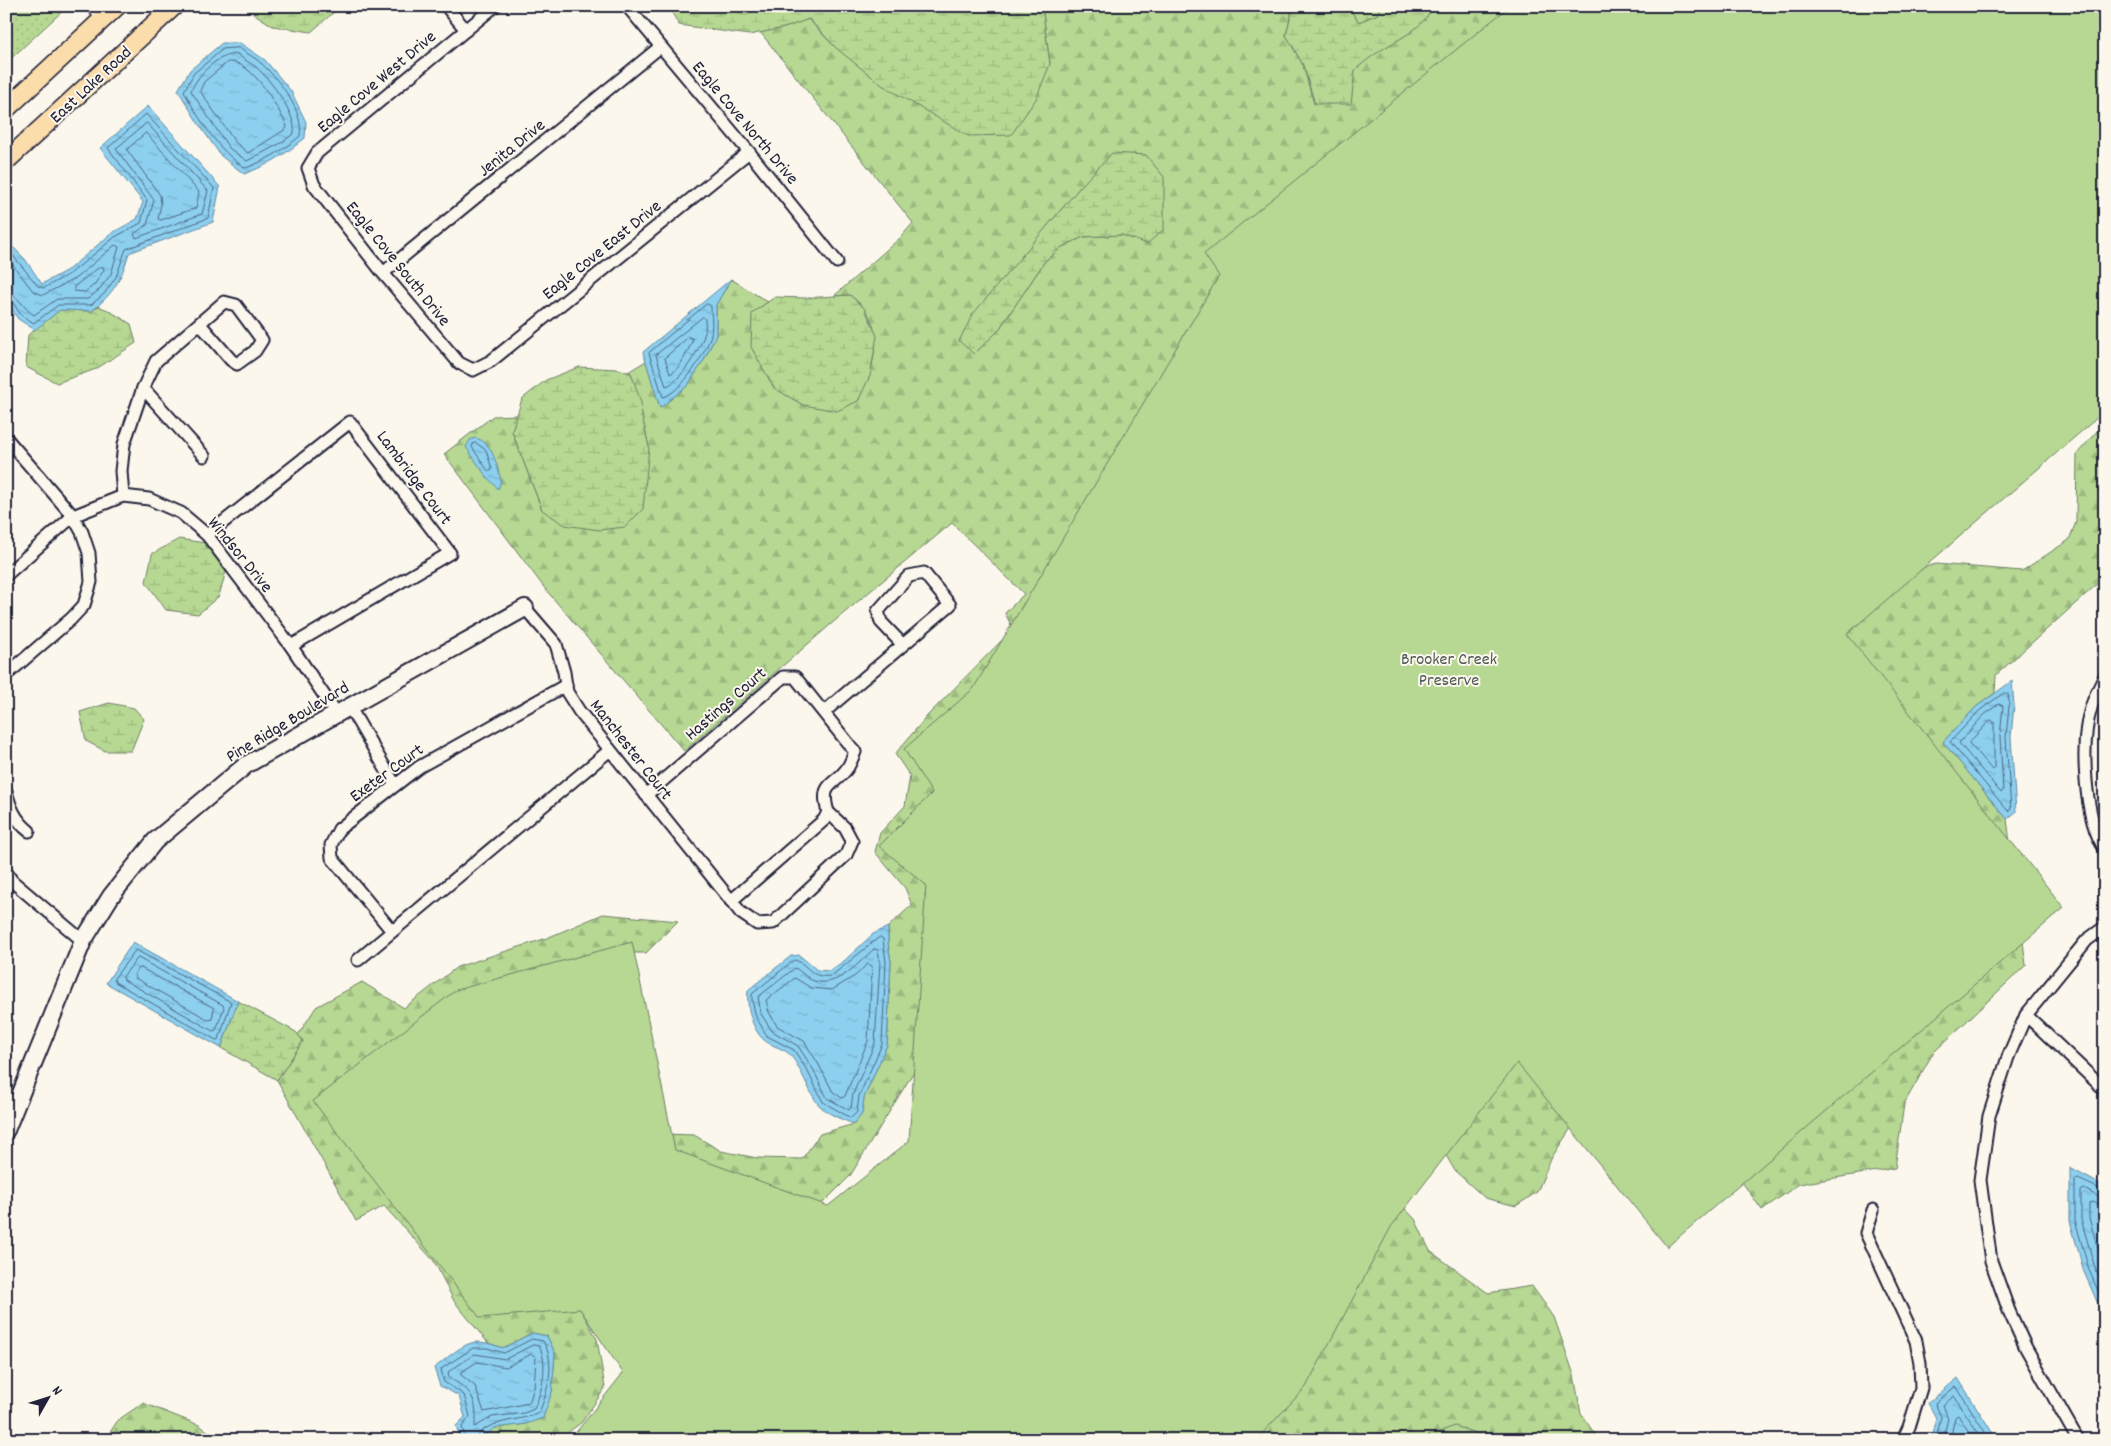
<svg xmlns="http://www.w3.org/2000/svg" width="2111" height="1446" font-family="Dekko,sans-serif">
  <defs>
    <pattern id="grass-dots" width="8" height="8" patternUnits="userSpaceOnUse" patternTransform="scale(1.25)"><rect width="8" height="8" fill="#b6d892"/><path d="M2 2h.1M6 6h.1" fill="none" stroke="#9cb97f" stroke-width="1.8" stroke-linecap="round"/></pattern>
    <pattern id="forest-firs" width="22" height="20" patternUnits="userSpaceOnUse" patternTransform="scale(1.25)"><rect width="22" height="20" fill="#b6d892"/><path d="M5 1l3.5 6h-7zM16 11l3.5 6h-7z" fill="#9cb97f"/></pattern>
    <pattern id="wetland-marsh" width="20" height="14" patternUnits="userSpaceOnUse" patternTransform="scale(1.25)"><rect width="20" height="14" fill="#b6d892"/><path d="M1 5h8M5 5V1M11 12h8M15 12V8" fill="none" stroke="#9cb97f"/></pattern>
    <pattern id="water-ripples" width="26" height="14" patternUnits="userSpaceOnUse" patternTransform="scale(1.25)"><rect width="26" height="14" fill="#8ccfee"/><path d="M2 4q2-2 4 0t4 0M15 11q2-2 4 0t4 0" fill="none" stroke="#78b1cd"/></pattern>
  </defs>
  <rect width="100%" height="100%" fill="#fbf7ec"/>
  <filter id="ink" filterUnits="userSpaceOnUse"><feTurbulence type="fractalNoise" baseFrequency=".02" numOctaves="2"/><feDisplacementMap in="SourceGraphic" scale="10" xChannelSelector="R" yChannelSelector="G"/><feConvolveMatrix kernelMatrix="1 2 1 2 8 2 1 2 1" color-interpolation-filters="sRGB"/></filter>
  <g filter="url(#ink)">
    <path fill="url(#grass-dots)" stroke="#6c7d66" d="M 6,6 L 68,6 L 6,63 Z"/>
    <g fill="url(#forest-firs)" stroke="#6c7d66" fill-rule="evenodd">
      <path d="M 1042,6 L 1293,6 L 1286,35 L 1303,65 L 1314,104 C 1335,87 1355,66 1377,52 C 1398,39 1422,30 1433,6 L 1662,6 L 924,1055 L 850,1176 L 824,1202 L 770,1224 L 692,1200 L 663,1134 L 694,1135 L 721,1151 L 757,1158 L 802,1159 L 820,1134 L 854,1124 L 862,1114 L 864,1098 L 887,1045 L 891,962 L 888,943 L 888,927 L 912,905 L 905,888 L 875,852 L 880,833 L 905,806 L 910,776 L 895,754 L 928,715 L 1013,629 L 1005,613 L 1024,594 L 952,523 L 837,619 L 684,751 L 546,590 L 444,454 L 493,416 L 517,415 L 512,431 L 542,510 L 649,447 C 643,422 639,397 631,373 L 628,372 L 646,361 L 660,408 L 688,385 L 704,360 L 716,335 L 716,305 L 731,279 L 768,302 L 752,313 L 858,401 C 871,373 886,336 864,308 C 861,304 854,299 850,295 L 834,296 L 900,238 L 913,223 L 760,32 L 784,28 L 808,19 L 836,48 L 1050,64 ZM 1081,186 L 1147,244 L 1122,235 L 1083,237 L 1062,247 L 1045,261 L 998,331 L 974,354 L 1041,234 Z"/>
      <path d="M 1347,6 L 1380,6 L 1378,14 L 1359,22 Z"/>
      <path d="M 2105,422 L 2105,577 L 1996,675 L 1995,693 L 1976,707 L 1943,742 L 2007,819 L 2026,965 L 1933,1053 L 1904,1104 L 1895,1168 L 1799,1184 L 1762,1210 L 1732,1168 L 1573,1125 L 1552,1157 L 1537,1192 L 1516,1206 L 1485,1198 L 1455,1171 L 1430,1128 L 1750,742 L 1895,576 L 1936,564 L 2022,571 L 2069,540 L 2076,522 L 2077,454 Z"/>
      <path d="M 603,914 L 678,921 L 646,953 L 606,953 L 570,1290 L 597,1339 L 605,1388 L 582,1422 L 558,1440 L 479,1440 L 495,1428 L 526,1424 L 552,1392 L 555,1353 L 547,1336 L 532,1333 L 503,1348 L 488,1343 L 454,1301 L 434,1261 L 384,1206 L 356,1221 L 277,1080 L 303,1041 L 298,1035 L 316,1007 L 362,982 L 404,1008 L 457,967 L 547,938 Z"/>
      <path d="M 1391,1194 L 1415,1219 L 1430,1251 L 1488,1293 L 1532,1286 L 1554,1317 L 1574,1375 L 1581,1414 L 1599,1440 L 1491,1440 L 1490,1437 L 1430,1435 L 1424,1440 L 1172,1440 Z"/>
      <path d="M 143,1403 L 199,1425 L 220,1440 L 139,1440 L 136,1438 L 131,1440 L 105,1440 L 118,1420 Z"/>
    </g>
    <g fill="url(#wetland-marsh)" stroke="#6c7d66">
      <path d="M 242,6 L 341,6 L 311,32 L 273,26 Z"/>
      <path d="M 668,6 L 1042,6 L 1050,64 L 1036,99 L 1011,135 L 968,136 L 882,85 L 836,48 L 809,19 L 784,28 L 749,35 L 679,25 Z"/>
      <path d="M 1293,6 L 1347,6 L 1359,22 L 1378,14 L 1380,6 L 1433,6 C 1421,32 1398,38 1377,53 C 1369,58 1362,64 1355,70 L 1351,104 L 1315,104 L 1303,65 L 1286,35 Z"/>
      <path d="M 1112,153 L 1146,155 L 1164,177 L 1164,229 L 1147,244 L 1122,235 L 1083,237 L 1062,247 L 1045,261 L 998,331 L 974,354 L 959,341 L 973,314 L 1081,186 Z"/>
      <path d="M 850,295 L 865,309 L 877,336 L 870,376 L 858,401 L 837,411 L 803,405 L 774,388 L 751,347 L 752,313 L 775,297 L 805,298 Z"/>
      <path d="M 98,306 L 108,310 L 131,324 L 136,343 L 96,369 L 57,383 L 26,367 L 28,335 L 60,310 L 92,311 Z"/>
      <path d="M 579,367 L 617,369 L 631,373 L 641,402 L 642,416 L 649,447 L 643,509 L 625,527 L 599,530 L 565,525 L 542,510 L 512,431 L 522,399 L 546,380 Z"/>
      <path d="M 179,539 L 205,543 L 226,571 L 219,596 L 198,614 L 166,610 L 146,582 L 152,554 Z"/>
      <path d="M 109,703 L 134,708 L 144,719 L 131,751 L 105,751 L 86,741 L 80,712 Z"/>
      <path d="M 238,1001 L 296,1032 L 303,1041 L 277,1080 L 221,1048 Z"/>
      <path d="M 1455,1426 L 1490,1438 L 1491,1440 L 1424,1440 L 1430,1435 Z"/>
    </g>
    <path fill="#b6d892" stroke="#6c7d66" d="M 1510,6 L 2105,6 L 2105,411 L 1847,634 L 2064,908 L 1667,1247 L 1517,1063 L 1391,1227 L 1306,1387 L 1256,1440 L 570,1440 L 623,1373 L 580,1309 L 480,1318 L 313,1101 L 456,990 L 632,942 L 675,1150 L 828,1206 L 909,1141 L 926,885 L 879,846 L 932,793 L 904,749 L 973,689 L 1219,276 L 1204,254 Z"/>
    <g fill="url(#water-ripples)" stroke="#628aa6">
      <path d="M 222,43 L 240,43 L 265,60 L 291,91 L 306,122 L 305,138 C 286,154 267,166 244,174 L 221,156 L 198,123 L 178,90 L 190,70 Z"/>
      <path d="M 148,106 L 220,187 L 213,222 L 129,253 C 120,282 115,291 92,311 L 60,310 L 35,330 L 18,319 L 6,301 L 6,240 L 25,259 L 42,284 L 69,269 L 112,233 L 137,219 L 143,202 L 100,148 Z"/>
      <path d="M 731,279 L 716,305 L 716,335 L 704,360 L 688,385 L 660,408 L 643,352 Z"/>
      <path d="M 475,438 C 493,441 497,466 501,481 L 498,489 L 486,476 L 466,447 L 470,440 Z"/>
      <path d="M 2012,681 L 2014,705 L 2011,737 L 2016,812 L 2007,819 L 1943,742 L 1976,707 Z"/>
      <path d="M 888,927 L 888,943 L 891,962 L 887,1045 L 864,1098 L 862,1114 L 854,1124 C 843,1120 829,1115 820,1106 C 812,1099 801,1068 791,1056 C 785,1048 772,1047 764,1040 C 752,1030 746,1006 748,990 L 791,956 L 799,955 L 817,970 L 829,971 L 844,961 L 873,934 Z"/>
      <path d="M 133,942 L 238,1001 L 221,1048 L 106,983 Z"/>
      <path d="M 2070,1168 L 2105,1187 L 2105,1320 L 2084,1272 L 2070,1221 Z"/>
      <path d="M 532,1333 L 547,1336 L 555,1353 L 552,1392 L 543,1418 L 526,1424 L 495,1428 L 479,1440 L 463,1440 L 460,1437 L 456,1426 L 465,1417 L 459,1396 L 440,1386 L 434,1368 C 445,1360 458,1347 471,1343 C 481,1340 494,1345 503,1348 Z"/>
      <path d="M 1958,1378 L 1992,1432 L 1995,1440 L 1933,1440 L 1931,1437 L 1936,1418 L 1928,1403 Z"/>
    </g>
    <g fill="none" stroke-linecap="round" stroke-linejoin="round">
      <g stroke="#4c6783" stroke-width="1">
        <path d="M 239,48 C 246,53 256,58 262,64 C 280,81 304,111 300,136 C 284,150 265,161 246,168 C 220,154 197,116 184,91 L 194,73 L 223,49 Z"/>
        <path d="M 237,54 C 243,59 250,63 256,67 C 270,79 297,115 294,133 L 283,142 L 247,161 L 229,148 L 191,91 C 198,74 218,54 237,54 Z"/>
        <path d="M 228,62 C 252,59 278,108 287,126 L 286,129 L 248,153 L 235,142 L 200,91 L 204,82 Z"/>
        <path d="M 147,123 L 208,191 L 202,214 L 136,238 L 134,234 L 147,225 L 154,200 L 116,149 Z"/>
        <path d="M 146,133 L 199,192 L 196,208 L 161,220 L 158,219 L 161,204 L 160,195 L 127,150 Z"/>
        <path d="M 6,247 L 38,286 L 44,288 L 71,273 L 115,237 L 141,223 L 147,200 L 108,148 L 146,114 L 214,188 L 208,218 L 126,249 L 116,277 L 104,294 L 91,305 L 58,305 L 34,323 L 21,315 L 12,301 L 6,299"/>
        <path d="M 6,256 L 33,291 L 43,295 L 76,278 L 115,245 L 119,247 L 111,274 L 99,290 L 88,299 L 57,299 L 34,315 C 23,309 19,294 6,293"/>
        <path d="M 100,267 L 103,267 L 104,270 L 94,285 L 85,292 L 74,291 L 74,287 Z"/>
        <path d="M 707,304 L 711,306 C 711,315 713,325 711,334 C 708,351 681,393 663,397 L 649,353 Z"/>
        <path d="M 703,317 L 705,319 C 705,323 706,328 705,332 C 702,346 680,383 666,386 L 656,355 Z"/>
        <path d="M 689,337 L 693,339 C 689,349 680,370 670,374 L 665,358 Z"/>
        <path d="M 476,443 L 486,450 L 492,469 L 491,471 L 488,471 L 472,447 L 473,444 Z"/>
        <path d="M 2004,693 L 2008,694 L 2009,705 L 2006,738 L 2011,809 L 2008,811 L 1950,742 L 1979,711 Z"/>
        <path d="M 1999,704 L 2003,706 L 2000,737 L 2003,790 L 2001,793 L 1959,743 L 1983,716 Z"/>
        <path d="M 1991,720 L 1994,722 L 1994,768 L 1992,770 L 1969,743 Z"/>
        <path d="M 880,937 L 883,939 L 886,962 L 882,1044 L 859,1096 L 857,1112 L 851,1118 L 823,1102 L 808,1072 L 794,1050 L 767,1036 L 756,1017 L 752,1000 L 752,994 L 794,960 C 809,963 808,979 831,976 Z"/>
        <path d="M 874,949 L 878,950 L 880,962 L 875,1043 L 853,1094 L 851,1108 L 849,1110 L 827,1098 L 813,1069 L 798,1046 L 772,1031 L 761,1014 L 758,997 L 795,968 C 801,971 807,979 814,981 C 838,988 858,963 874,949 Z"/>
        <path d="M 136,950 L 231,1002 L 219,1039 L 216,1040 L 115,982 L 114,979 Z"/>
        <path d="M 138,958 L 223,1005 L 224,1008 L 216,1030 L 213,1031 L 124,980 L 123,977 Z"/>
        <path d="M 868,964 L 872,966 L 868,1041 L 845,1096 L 842,1098 L 833,1092 L 819,1065 L 804,1041 L 777,1026 L 769,1012 L 766,1000 L 795,978 L 811,988 L 832,990 L 855,976 Z"/>
        <path d="M 141,968 L 214,1008 L 212,1019 L 209,1020 L 135,978 L 134,975 L 138,969 Z"/>
        <path d="M 2105,1191 L 2078,1179 L 2075,1180 L 2075,1220 L 2089,1270 L 2105,1307"/>
        <path d="M 2105,1198 L 2099,1197 L 2084,1189 L 2081,1191 L 2081,1219 L 2095,1268 L 2105,1291"/>
        <path d="M 2105,1205 L 2091,1202 L 2089,1204 L 2089,1218 L 2105,1273"/>
        <path d="M 533,1345 L 539,1346 C 549,1364 542,1391 534,1409 L 524,1413 L 492,1417 L 475,1427 C 474,1423 477,1420 476,1415 C 475,1394 467,1388 449,1378 L 448,1372 L 475,1354 L 505,1359 Z"/>
        <path d="M 532,1354 L 536,1357 L 534,1388 L 529,1403 L 484,1412 L 475,1386 L 460,1374 L 461,1372 L 477,1362 L 506,1367 Z"/>
        <path d="M 466,1440 L 462,1427 L 470,1416 L 464,1395 L 444,1382 L 441,1369 L 473,1348 L 487,1348 L 504,1353 L 532,1339 L 543,1341 C 556,1362 548,1391 539,1413 C 524,1421 479,1420 477,1440"/>
        <path d="M 1936,1440 L 1941,1417 L 1935,1403 L 1956,1386 L 1990,1440"/>
        <path d="M 1943,1440 L 1948,1418 L 1943,1405 L 1954,1396 L 1983,1440"/>
        <path d="M 1950,1440 L 1955,1417 L 1958,1415 L 1974,1440"/>
      </g>
      <defs>
        <g id="street">
          <path d="M 92,6 L 104,19"/>
          <path d="M 446,6 L 466,30"/>
          <path d="M 495,6 L 317,153 L 308,168 L 314,185 L 383,273 L 459,363 L 473,370 L 491,361 L 749,152"/>
          <path d="M 627,6 L 749,152 L 837,262"/>
          <path d="M 383,273 L 660,47"/>
          <path d="M 143,388 L 204,456"/>
          <path d="M 6,438 L 73,516 L 82,532 L 89,553 L 91,582 L 84,605 L 71,619 L 6,675"/>
          <path d="M 123,496 L 121,471 L 124,444 L 143,388 L 156,361 L 224,302 L 236,305 L 262,340 L 255,351 L 237,364 L 231,360 L 200,324"/>
          <path d="M 207,535 L 350,422 L 450,553 L 291,646"/>
          <path d="M 6,575 L 73,516 L 123,496 L 149,499 L 181,513 L 207,535 L 291,646 L 336,713"/>
          <path d="M 525,608 L 556,644 L 564,672 L 567,692 L 579,711 L 741,913 L 757,924 L 773,923 L 846,855 L 852,841 L 845,828 L 828,812"/>
          <path d="M 2105,676 C 2100,686 2094,697 2091,708 C 2080,743 2084,819 2105,849"/>
          <path d="M 349,706 L 395,785"/>
          <path d="M 824,712 L 950,605 L 924,573 L 909,576 L 878,611 L 881,622 L 903,645"/>
          <path d="M 6,791 C 10,807 15,820 29,831"/>
          <path d="M 646,795 L 783,677 L 795,677 L 855,752 C 853,756 851,762 848,767 C 835,787 819,781 828,812 L 824,820 L 731,901"/>
          <path d="M 6,872 L 12,881 L 83,941"/>
          <path d="M 392,931 L 332,858 L 331,845 L 339,829 L 419,767 L 566,685"/>
          <path d="M 358,960 L 610,750"/>
          <path d="M 2026,1015 L 2105,1090"/>
          <path d="M 1873,1210 L 1866,1233 L 1916,1341 L 1920,1363 L 1921,1388 L 1909,1427 L 1903,1440"/>
          <path d="M 2078,1440 L 2026,1348 L 2009,1311 L 1991,1261 L 1980,1180 L 1989,1116 L 2008,1057 L 2026,1015 L 2087,940 L 2105,927"/>
        </g>
        <path id="secondary" d="M 6,1130 L 83,941 L 111,896 L 155,841 L 246,765 L 525,608"/>
        <g id="primary">
          <path d="M 6,109 L 117,6"/>
          <path d="M 6,161 L 174,6"/>
        </g>
      </defs>
      <use href="#street" stroke="#22223b" stroke-width="15"/>
      <use href="#secondary" stroke="#22223b" stroke-width="20"/>
      <use href="#primary" stroke="#22223b" stroke-width="21"/>
      <use href="#street" stroke="#fbf7ec" stroke-width="11"/>
      <use href="#secondary" stroke="#fbf7ec" stroke-width="16"/>
      <use href="#primary" stroke="#fbdcab" stroke-width="18"/>
    </g>
  </g>
  <g text-anchor="middle" stroke-width="4" stroke-linejoin="round" paint-order="stroke">
    <g font-size="18" fill="#22223b" stroke="#fbf7ec">
      <text transform="translate(376 81) rotate(-40)" y="6">Eagle Cove West Drive</text>
      <text transform="translate(90 84) rotate(-43)" y="6">East Lake Road</text>
      <text transform="translate(746 122) rotate(50)" y="6">Eagle Cove North Drive</text>
      <text transform="translate(511 147) rotate(-39)" y="6">Jenita Drive</text>
      <text transform="translate(601 249) rotate(-39)" y="6">Eagle Cove East Drive</text>
      <text transform="translate(399 263) rotate(51)" y="6">Eagle Cove South Drive</text>
      <text transform="translate(415 477) rotate(53)" y="6">Lambridge Court</text>
      <text transform="translate(241 554) rotate(51)" y="6">Windsor Drive</text>
      <text transform="translate(725 703) rotate(-41)" y="6">Hastings Court</text>
      <text transform="translate(287 721) rotate(-31)" y="6">Pine Ridge Boulevard</text>
      <text transform="translate(632 749) rotate(52)" y="6">Manchester Court</text>
      <text transform="translate(386 772) rotate(-36)" y="6">Exeter Court</text>
    </g>
    <g font-size="18" fill="#4e5955" stroke="#fbf7ec">
      <text x="1449" y="664">Brooker Creek<tspan x="1449" dy="21">Preserve</tspan></text>
    </g>
  </g>
  <rect width="2111" height="1446" fill="none" stroke="#fbf7ec" stroke-width="25"/>
  <rect x="12" y="12" width="2086" height="1421" fill="none" stroke="#22223b" stroke-width="2" filter="url(#ink)"/>
  <g transform="translate(48 1398) rotate(51)" stroke="#fbf7ec" stroke-width="4" paint-order="stroke">
  <path d="M0-4L9 19L0 12L-9 19Z" fill="#22223b"/>
  <text y="-8" font-size="14" font-weight="bold" text-anchor="middle" fill="#22223b">N</text>
  </g>
</svg>
